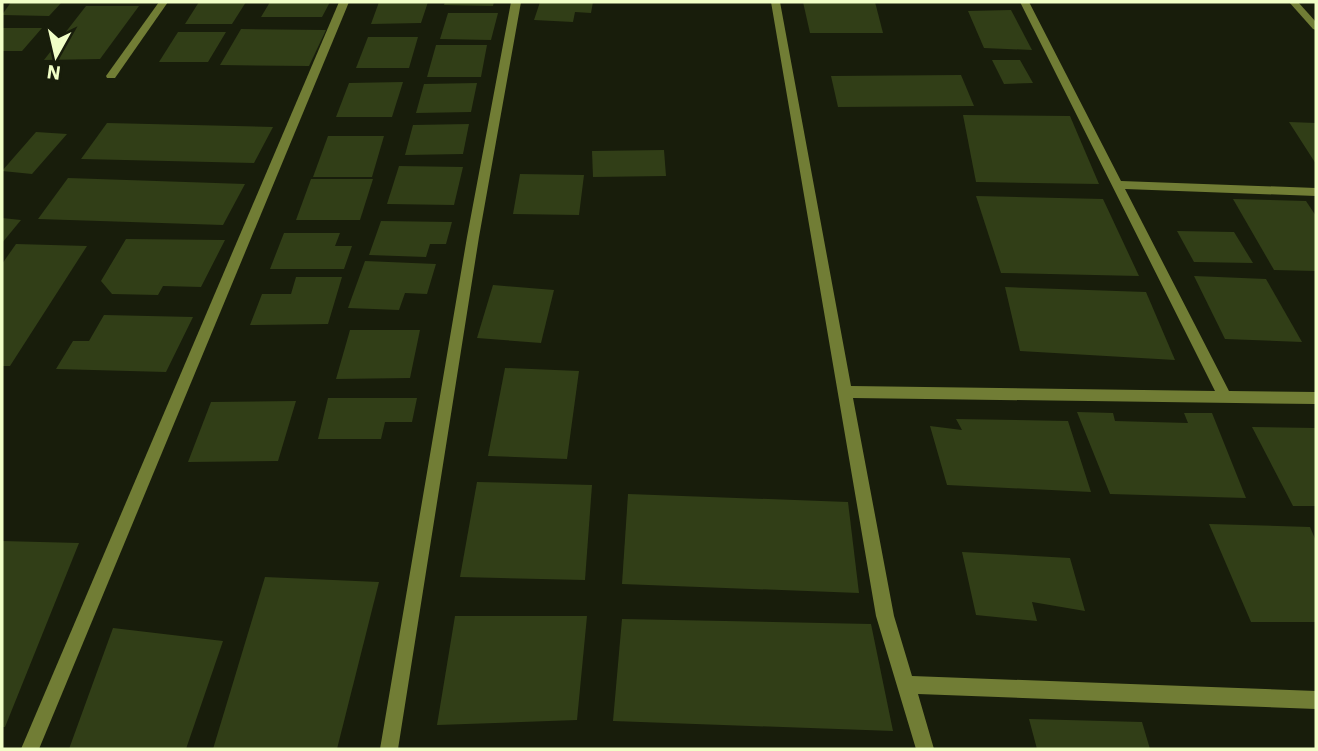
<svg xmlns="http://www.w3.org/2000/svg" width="1318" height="751" font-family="'IBM Plex Sans',sans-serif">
  <rect width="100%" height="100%" fill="#181d0b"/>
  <g fill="#313e17">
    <path d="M 11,2 L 62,2 L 49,16 L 2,15 Z"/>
    <path d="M 199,2 L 246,2 L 232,24 L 185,24 Z"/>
    <path d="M 270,2 L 330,2 L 322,17 L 261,17 Z"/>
    <path d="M 379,2 L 428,2 L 421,23 L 371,24 Z"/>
    <path d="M 445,2 L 494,2 L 493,6 L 444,5 Z"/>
    <path d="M 540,2 L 593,2 L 591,13 L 575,12 L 573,22 L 534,20 Z"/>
    <path d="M 803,2 L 875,2 L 883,33 L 810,33 Z"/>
    <path d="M 86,6 L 139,6 L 100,59 L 44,60 Z"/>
    <path d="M 1011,10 L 1032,50 L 984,48 L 968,11 Z"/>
    <path d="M 448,13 L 498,13 L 491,40 L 440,39 Z"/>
    <path d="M 2,28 L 42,28 L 22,51 L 2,51 Z"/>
    <path d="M 241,29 L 326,30 L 309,66 L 220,65 Z"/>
    <path d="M 178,32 L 226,32 L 208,62 L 159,62 Z"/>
    <path d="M 368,37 L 418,37 L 409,68 L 356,68 Z"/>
    <path d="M 436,45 L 487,45 L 481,77 L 427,77 Z"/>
    <path d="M 992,60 L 1020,60 L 1033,83 L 1004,84 Z"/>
    <path d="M 961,75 L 974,106 L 838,107 L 831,76 Z"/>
    <path d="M 403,82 L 392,117 L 336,117 L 349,83 Z"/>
    <path d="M 477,83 L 471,112 L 416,113 L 424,84 Z"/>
    <path d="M 963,115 L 1070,116 L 1099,184 L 976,182 Z"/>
    <path d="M 1289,122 L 1316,123 L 1316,164 Z"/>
    <path d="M 107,123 L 273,127 L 254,163 L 81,159 Z"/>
    <path d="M 469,124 L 463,154 L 405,155 L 413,125 Z"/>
    <path d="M 36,132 L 67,134 L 32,174 L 2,171 Z"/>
    <path d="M 328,136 L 384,136 L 372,177 L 313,177 Z"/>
    <path d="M 664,150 L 666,176 L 593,177 L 592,151 Z"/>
    <path d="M 399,166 L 463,167 L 454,205 L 387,204 Z"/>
    <path d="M 520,174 L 584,175 L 579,215 L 513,214 Z"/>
    <path d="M 68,178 L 245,184 L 223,225 L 38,219 Z"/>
    <path d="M 311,179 L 373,179 L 360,220 L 296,220 Z"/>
    <path d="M 976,196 L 1103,199 L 1139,276 L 1001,273 Z"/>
    <path d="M 1233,199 L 1306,201 L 1316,216 L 1316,271 L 1274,270 Z"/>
    <path d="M 2,218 L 21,220 L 2,243 Z"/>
    <path d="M 381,221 L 452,222 L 446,244 L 430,244 L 426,257 L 369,255 Z"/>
    <path d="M 1177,231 L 1234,232 L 1253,263 L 1194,262 Z"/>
    <path d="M 284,233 L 340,233 L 335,246 L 352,246 L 344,269 L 270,269 Z"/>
    <path d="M 126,239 L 225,240 L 201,287 L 163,286 L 158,295 L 112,294 L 101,281 Z"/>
    <path d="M 16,244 L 87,246 L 10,366 L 2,366 L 2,264 Z"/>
    <path d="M 365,261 L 436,264 L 427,294 L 405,293 L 399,310 L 348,308 Z"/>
    <path d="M 1194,276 L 1266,279 L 1302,342 L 1225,339 Z"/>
    <path d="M 296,277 L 342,277 L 328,324 L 250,325 L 262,294 L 291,294 Z"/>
    <path d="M 493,285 L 554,290 L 541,343 L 477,338 Z"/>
    <path d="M 1005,287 L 1146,292 L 1175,360 L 1020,351 Z"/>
    <path d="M 104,315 L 193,317 L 166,372 L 56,369 L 73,341 L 89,341 Z"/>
    <path d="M 350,330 L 420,330 L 410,378 L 336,379 Z"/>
    <path d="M 505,368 L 579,371 L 567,459 L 488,456 Z"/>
    <path d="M 328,398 L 417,398 L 412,422 L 385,422 L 381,439 L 318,439 Z"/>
    <path d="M 296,401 L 278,461 L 188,462 L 211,402 Z"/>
    <path d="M 1077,412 L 1113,413 L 1115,421 L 1188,423 L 1184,413 L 1212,413 L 1246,498 L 1110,494 Z"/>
    <path d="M 956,419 L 1068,421 L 1091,492 L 947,485 L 930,426 L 962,430 Z"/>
    <path d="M 1252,427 L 1316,428 L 1316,506 L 1293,506 Z"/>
    <path d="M 477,482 L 592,485 L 585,580 L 460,577 Z"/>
    <path d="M 628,494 L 848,502 L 859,593 L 622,584 Z"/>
    <path d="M 1209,524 L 1310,527 L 1316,541 L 1316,622 L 1251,622 Z"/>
    <path d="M 2,541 L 79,543 L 5,727 L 2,727 Z"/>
    <path d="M 962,552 L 1070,558 L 1085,611 L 1032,602 L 1037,621 L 976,615 Z"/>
    <path d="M 265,577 L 379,582 L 337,749 L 213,749 Z"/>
    <path d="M 455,616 L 587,616 L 577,720 L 437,725 Z"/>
    <path d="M 622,619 L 871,624 L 893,731 L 613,721 Z"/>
    <path d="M 113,628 L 223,641 L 186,749 L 69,749 Z"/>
    <path d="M 1029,719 L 1142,722 L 1150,749 L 1037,749 Z"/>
  </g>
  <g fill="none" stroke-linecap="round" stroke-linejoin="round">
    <g fill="#717d35" fill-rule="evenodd">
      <path d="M 159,2 L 168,2 L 115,78 L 107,78 L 106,76 Z"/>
      <path d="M 339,2 L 349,2 L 39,749 L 21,749 Z"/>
      <path d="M 511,2 L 521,2 L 479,237 L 398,749 L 380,749 L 467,237 Z"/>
      <path d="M 771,2 L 780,2 L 851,386 L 1215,391 L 1020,2 L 1029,2 L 1121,181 L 1316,188 L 1316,196 L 1125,189 L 1229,391 L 1316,392 L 1316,404 L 853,398 L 894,616 L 912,676 L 1316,691 L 1316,709 L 918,694 L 934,749 L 916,749 L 876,616 Z"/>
      <path d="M 1289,2 L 1298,2 L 1316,22 L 1316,30 L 1313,29 Z"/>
    </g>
  </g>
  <rect width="1318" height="751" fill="none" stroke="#f1ffc7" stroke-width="7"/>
  <g transform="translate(56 56) rotate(188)" stroke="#181d0b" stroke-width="5" paint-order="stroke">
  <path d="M0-5L12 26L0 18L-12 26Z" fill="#f1ffc7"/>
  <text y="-10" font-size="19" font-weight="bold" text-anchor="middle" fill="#f1ffc7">N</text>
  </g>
</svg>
